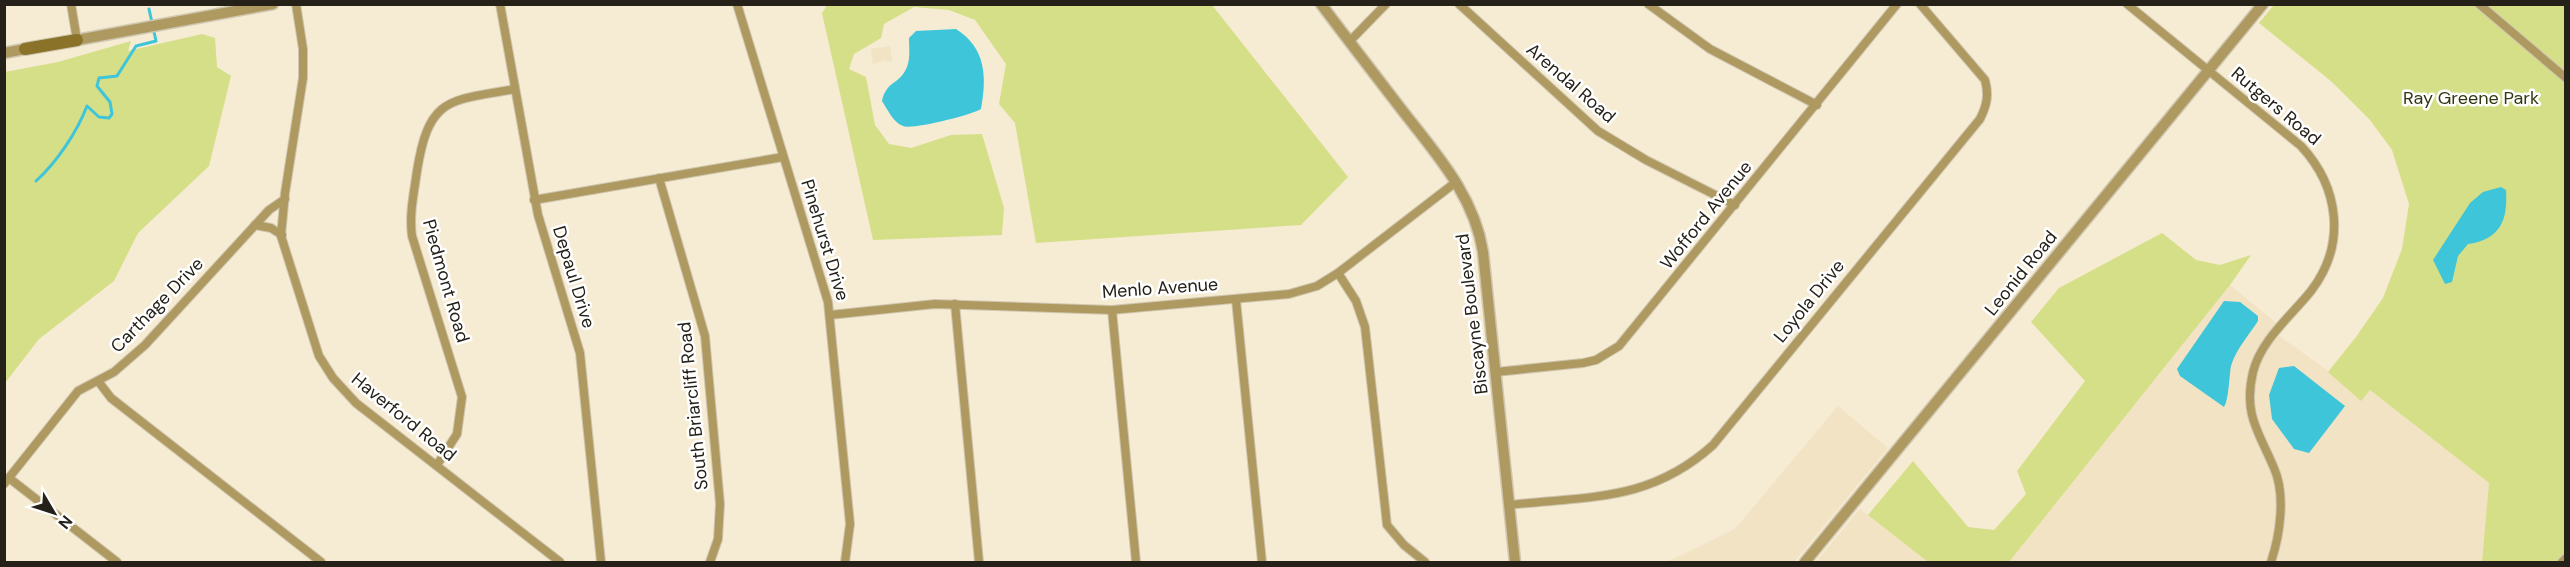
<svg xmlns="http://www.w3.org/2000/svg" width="2570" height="567" font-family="'DM Sans',sans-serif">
  <rect width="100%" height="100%" fill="#f6ebd3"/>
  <g fill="#f1e3c3">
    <path d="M 890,46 L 892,61 L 886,62 L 885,60 L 873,64 L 871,49 Z"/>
    <path d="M 2230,285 L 2276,323 L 2271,330 L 2328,371 L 2361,400 L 2370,390 L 2489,483 L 2482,562 L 2009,562 Z"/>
    <path d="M 1838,406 L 1888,448 L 1794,562 L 1667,562 L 1735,529 Z"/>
    <path d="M 1860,509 L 1928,562 L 1816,562 Z"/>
  </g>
  <g fill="#d5df87">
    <path d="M 828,4 L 1212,5 L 1348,177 L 1301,225 L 1036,243 L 1015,123 L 999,104 L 1006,64 L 975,20 L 949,10 L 914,7 L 884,24 L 881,38 L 854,54 L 849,69 L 866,77 L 875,125 L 889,144 L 911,148 L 951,135 L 982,134 L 1004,208 L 1002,235 L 873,240 L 822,13 Z"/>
    <path d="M 2274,5 L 2565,5 L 2565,562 L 2482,562 L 2489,483 L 2370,390 L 2361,401 L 2328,372 L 2356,337 L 2383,298 L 2402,249 L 2409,204 L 2392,150 L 2370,120 L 2332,82 L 2259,23 Z"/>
    <path d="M 202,34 L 215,38 L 217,67 L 231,76 L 209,166 L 138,233 L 114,281 L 39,339 L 5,383 L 5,72 L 58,62 L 131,41 L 128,51 Z"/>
    <path d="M 2162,233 L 2196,260 L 2220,265 L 2251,255 L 2230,285 L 2009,562 L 1928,562 L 1868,515 L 1913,461 L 1968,527 L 1994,530 L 2026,494 L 2017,471 L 2085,381 L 2031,322 L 2059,288 Z"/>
  </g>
  <g fill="#3ec5d9">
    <path d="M 956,29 C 986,48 987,77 981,109 C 972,115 911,130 903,126 C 893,122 888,110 882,101 C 886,82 898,84 905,71 C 911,62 909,49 909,38 L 916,31 Z"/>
    <path d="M 2501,187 L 2506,190 C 2508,221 2500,239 2468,244 L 2458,256 L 2452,282 L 2445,284 L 2433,260 L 2470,203 L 2483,192 Z"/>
    <path d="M 2224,301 L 2240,302 L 2258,316 L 2258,321 C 2249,335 2236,349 2231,366 C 2229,377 2229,399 2224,407 L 2180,376 L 2177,369 Z"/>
    <path d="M 2294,366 L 2345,406 L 2309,453 L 2294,449 L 2272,419 L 2269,395 L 2279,368 Z"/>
  </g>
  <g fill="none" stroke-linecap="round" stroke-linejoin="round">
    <path stroke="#3ec5d9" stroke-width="3" d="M 36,181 C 57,162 77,132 87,106 L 99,117 L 109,118 L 112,114 L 110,102 L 97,86 L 99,78 L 117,76 L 136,46 L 156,41 L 149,9"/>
    <defs>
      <g id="minor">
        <path d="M 71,4 L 77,40"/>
        <path d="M 296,4 L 303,49 L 303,78 L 285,193 L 281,236 L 319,356 L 333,378 L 356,403 L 560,562"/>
        <path d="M 500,4 L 538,215 L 580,353 L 601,562"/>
        <path d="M 737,4 L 828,302 L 850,524 L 845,562"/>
        <path d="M 1459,4 L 1598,131 L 1646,160 L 1735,205"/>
        <path d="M 1648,4 L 1710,49 L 1817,105"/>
        <path d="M 2127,4 L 2301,146 C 2339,187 2347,244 2311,291 C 2291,316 2261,340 2253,372 C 2243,415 2259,432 2274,468 C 2286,495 2280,535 2271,562"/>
        <path d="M 2479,4 L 2566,78"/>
        <path d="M 1349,42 L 1386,4"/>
        <path d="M 659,178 L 705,336 L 720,504 L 718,539 L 710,562"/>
        <path d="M 534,200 L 783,157"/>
        <path d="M 255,225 L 271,228 L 282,235"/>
        <path d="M 1338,273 L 1356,301 L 1365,327 L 1387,525 L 1404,545 L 1425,562"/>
        <path d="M 1236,300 L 1262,562"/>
        <path d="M 955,304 L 979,562"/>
        <path d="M 1112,310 L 1136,562"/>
        <path d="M 830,315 L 935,304 L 1112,310 L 1289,294 L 1317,286 L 1338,273 L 1456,182"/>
        <path d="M 1496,372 L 1583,363 L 1596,360 L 1619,346 L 1897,4"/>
        <path d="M 98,381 L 111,398 L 321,562"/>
        <path d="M 437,465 L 457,434 L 462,397 L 412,236 C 409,214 414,193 417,171 C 429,96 449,101 515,89"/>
        <path d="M 9,478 L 117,562"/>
        <path d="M 4,484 L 78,391 L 114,372 L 145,345 L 269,210 L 285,199"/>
        <path d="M 1509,505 C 1589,496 1650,502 1713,445 L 1980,119 C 1987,105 1989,95 1985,80 L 1920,4"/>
        <path d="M 2562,562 L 2566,558"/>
      </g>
      <g id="tertiary">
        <path d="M 1321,4 C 1348,40 1375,75 1402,110 C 1436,154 1474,195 1483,252 L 1515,562"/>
        <path d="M 77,40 L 273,4"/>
        <path d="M 4,53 L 25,49"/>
        <path d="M 1805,562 L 2263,4"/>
      </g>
      <path id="secondary" d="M 25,49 L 77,40"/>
    </defs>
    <use href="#minor" stroke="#d0c7b1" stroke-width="10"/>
    <use href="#tertiary" stroke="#d0c7b1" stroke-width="13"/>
    <use href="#secondary" stroke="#d0c7b1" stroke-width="14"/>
    <use href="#minor" stroke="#ae9a61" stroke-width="8"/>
    <use href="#tertiary" stroke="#ae9a61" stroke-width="10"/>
    <use href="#secondary" stroke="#8a7329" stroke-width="12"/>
  </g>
  <g text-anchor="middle" stroke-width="5" stroke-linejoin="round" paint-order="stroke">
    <g font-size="18" fill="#252118" stroke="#fff">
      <text transform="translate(1571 83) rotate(41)" y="6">Arendal Road</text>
      <text transform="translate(2276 106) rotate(40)" y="6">Rutgers Road</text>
      <text transform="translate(1706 215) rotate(-51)" y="6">Wofford Avenue</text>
      <text transform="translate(825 240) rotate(73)" y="6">Pinehurst Drive</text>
      <text transform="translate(2021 273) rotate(-51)" y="6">Leonid Road</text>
      <text transform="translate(574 277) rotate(73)" y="6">Depaul Drive</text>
      <text transform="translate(446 281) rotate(74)" y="6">Piedmont Road</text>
      <text transform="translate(1160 288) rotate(-4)" y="6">Menlo Avenue</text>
      <text transform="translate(1809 301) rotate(-51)" y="6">Loyola Drive</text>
      <text transform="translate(157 305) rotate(-46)" y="6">Carthage Drive</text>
      <text transform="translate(1472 314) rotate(-97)" y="6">Biscayne Boulevard</text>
      <text transform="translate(693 406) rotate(-96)" y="6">South Briarcliff Road</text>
      <text transform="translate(404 417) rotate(39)" y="6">Haverford Road</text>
    </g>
    <g font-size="18" fill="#333710" stroke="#fff">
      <text x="2471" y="104">Ray Greene Park</text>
    </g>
  </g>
  <rect width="2570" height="567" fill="none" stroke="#252118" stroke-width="12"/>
  <g transform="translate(54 513) rotate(129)" stroke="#ffffff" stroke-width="4.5" paint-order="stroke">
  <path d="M0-4.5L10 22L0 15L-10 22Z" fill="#252118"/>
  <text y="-9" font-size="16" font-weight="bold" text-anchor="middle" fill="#252118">N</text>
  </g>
</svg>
